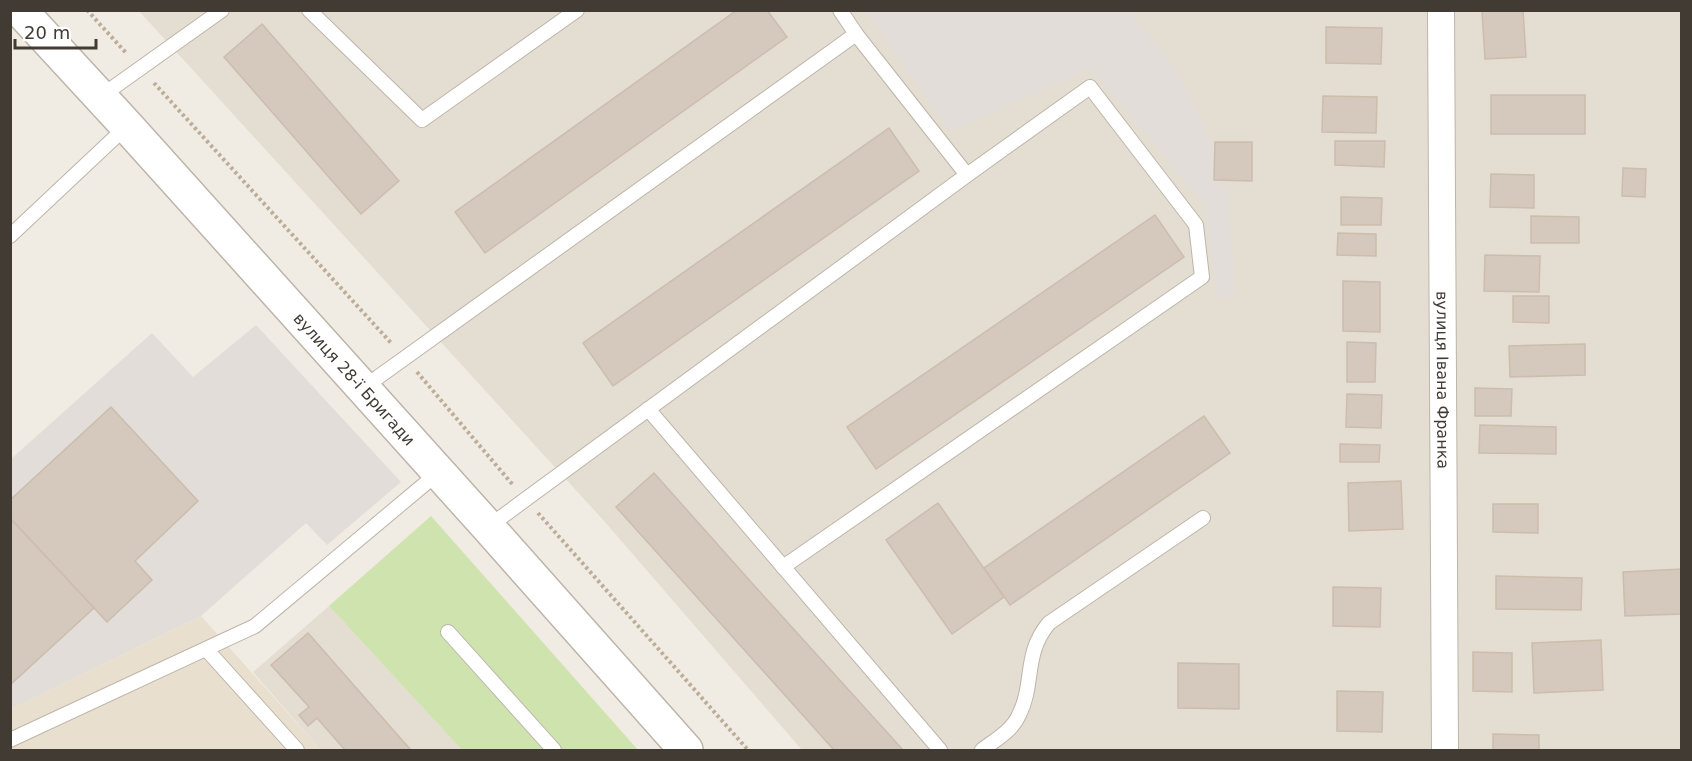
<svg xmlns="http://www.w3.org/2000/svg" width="1692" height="761" font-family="'DejaVu Sans',sans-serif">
  <rect width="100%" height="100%" fill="#f0ebe3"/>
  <g fill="#e4ddd2">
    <path d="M 139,11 L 1681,11 L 1681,750 L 802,750 L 605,522 Z"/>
    <path d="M 329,606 L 462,750 L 321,750 L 253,672 Z"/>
  </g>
  <g fill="#e2ddd8">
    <path d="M 866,11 L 1129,11 L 1174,65 L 1207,131 L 1228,193 L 1235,297 L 1217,298 L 1204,203 L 1090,68 L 950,132 Z"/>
    <path d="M 256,325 L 401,482 L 327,545 L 306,523 L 201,616 L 11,709 L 11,459 L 152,333 L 193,377 Z"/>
  </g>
  <path fill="#e9dfce" d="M 201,616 L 321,750 L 11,750 L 11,709 Z"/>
  <path fill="#cfe3ae" d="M 431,516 L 638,750 L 462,750 L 329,606 Z"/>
  <g fill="#d4c9bc" stroke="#ccbdad" stroke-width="1.5">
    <path d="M 737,10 L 767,10 L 787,37 L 485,253 L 455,212 Z"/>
    <path d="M 1523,10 L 1526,57 L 1485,59 L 1482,11 Z"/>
    <path d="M 262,24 L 399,181 L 361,214 L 224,57 Z"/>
    <path d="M 1326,27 L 1382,28 L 1381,64 L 1326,63 Z"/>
    <rect x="1491" y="95" width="94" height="39"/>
    <path d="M 1323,96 L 1377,97 L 1376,133 L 1322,132 Z"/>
    <path d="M 889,128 L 919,171 L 613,386 L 583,343 Z"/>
    <path d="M 1335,141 L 1385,141 L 1384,167 L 1335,165 Z"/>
    <path d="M 1215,142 L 1252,142 L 1252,181 L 1214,180 Z"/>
    <path d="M 1623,168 L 1646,169 L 1645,197 L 1622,196 Z"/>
    <path d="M 1491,174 L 1534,175 L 1534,208 L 1490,207 Z"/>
    <path d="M 1341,197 L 1382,198 L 1381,225 L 1341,225 Z"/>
    <path d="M 1155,215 L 1184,257 L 876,469 L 847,427 Z"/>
    <path d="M 1531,216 L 1579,217 L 1579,243 L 1531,243 Z"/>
    <path d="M 1338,233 L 1376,234 L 1376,256 L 1337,255 Z"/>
    <path d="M 1485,255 L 1540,256 L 1539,292 L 1484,291 Z"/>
    <path d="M 1343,281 L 1380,282 L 1380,332 L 1343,331 Z"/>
    <path d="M 1513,296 L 1549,296 L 1549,323 L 1513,322 Z"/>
    <path d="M 1347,342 L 1376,343 L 1375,382 L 1347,382 Z"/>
    <path d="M 1585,344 L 1585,375 L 1510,377 L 1509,346 Z"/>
    <path d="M 1475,388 L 1512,389 L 1511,416 L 1475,416 Z"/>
    <path d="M 1347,394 L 1382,395 L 1381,428 L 1346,427 Z"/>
    <path d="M 111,407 L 198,501 L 135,561 L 152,580 L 107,622 L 10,518 L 10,500 Z"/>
    <path d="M 1204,416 L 1230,453 L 1010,605 L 984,568 Z"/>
    <path d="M 1480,425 L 1556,427 L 1556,454 L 1479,453 Z"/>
    <path d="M 1340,444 L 1380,445 L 1379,462 L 1340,462 Z"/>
    <path d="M 654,473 L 751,582 L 903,750 L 834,750 L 616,507 Z"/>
    <path d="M 1401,481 L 1403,529 L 1349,531 L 1348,483 Z"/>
    <path d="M 938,503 L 1004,597 L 952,634 L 886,540 Z"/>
    <path d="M 1493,504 L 1538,504 L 1538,533 L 1493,532 Z"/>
    <path d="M 10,518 L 94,608 L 10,685 Z"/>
    <path d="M 1682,569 L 1682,614 L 1625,616 L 1623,572 Z"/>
    <path d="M 1496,576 L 1582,578 L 1581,610 L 1496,609 Z"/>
    <path d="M 1333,587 L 1381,588 L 1380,627 L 1333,626 Z"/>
    <path d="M 308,633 L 402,740 L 411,750 L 345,750 L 317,718 L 308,726 L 299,715 L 309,707 L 271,665 Z"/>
    <path d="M 1601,640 L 1603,690 L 1534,693 L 1532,643 Z"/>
    <path d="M 1473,652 L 1512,653 L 1512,692 L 1473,691 Z"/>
    <path d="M 1178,663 L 1239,664 L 1239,709 L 1178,708 Z"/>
    <path d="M 1337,691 L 1383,692 L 1382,732 L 1337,731 Z"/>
    <path d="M 1493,734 L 1539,735 L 1539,750 L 1493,750 Z"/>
  </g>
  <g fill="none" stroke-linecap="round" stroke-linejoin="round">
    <defs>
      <g id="service">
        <path d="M 309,10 L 422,120 L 577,10"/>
        <path d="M 840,10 L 856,34 L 967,175"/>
        <path d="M 100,97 L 222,10"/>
        <path d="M 10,236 L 127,126"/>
        <path d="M 363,388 L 856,34"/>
        <path d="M 648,409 L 940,750"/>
        <path d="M 488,527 L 967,175 L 1090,87 L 1196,225 L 1202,277 L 783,567"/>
        <path d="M 448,632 L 554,750"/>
        <path d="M 206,649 L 297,750"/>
        <path d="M 10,740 L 255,626 L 438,473"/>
        <path d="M 982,750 C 995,740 1012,731 1019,715 C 1035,683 1023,654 1049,623 L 1203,518"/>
      </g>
      <g id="minor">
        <path id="s1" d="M 1441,10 L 1445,750"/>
      </g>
      <g id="tertiary">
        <path id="s2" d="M 20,10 L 127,126 L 488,527 L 686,750"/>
      </g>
    </defs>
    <use href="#service" stroke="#beb5aa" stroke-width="16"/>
    <use href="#minor" stroke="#beb5aa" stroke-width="28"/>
    <use href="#tertiary" stroke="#beb5aa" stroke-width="36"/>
    <g stroke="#bcad99" stroke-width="4" stroke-dasharray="3 3" stroke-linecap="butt">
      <path d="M 87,10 L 127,54"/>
      <path d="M 154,83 L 392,344"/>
      <path d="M 417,372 L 513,485"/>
      <path d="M 538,513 L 748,750"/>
    </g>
    <use href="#service" stroke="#fff" stroke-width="14"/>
    <use href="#minor" stroke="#fff" stroke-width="26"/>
    <use href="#tertiary" stroke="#fff" stroke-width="33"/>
  </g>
  <g text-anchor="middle" stroke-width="4.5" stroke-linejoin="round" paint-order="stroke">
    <g font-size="16" fill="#423b34" stroke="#fff">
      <text dy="6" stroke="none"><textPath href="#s2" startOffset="498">вулиця 28-ї Бригади</textPath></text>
      <text dy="6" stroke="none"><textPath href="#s1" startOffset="370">вулиця Івана Франка</textPath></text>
    </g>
  </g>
  <rect width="1692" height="761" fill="none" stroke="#423b34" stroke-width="24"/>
  <path d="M15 39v9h81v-9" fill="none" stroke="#423b34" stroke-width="3"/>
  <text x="24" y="39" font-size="18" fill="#423b34" stroke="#ffffff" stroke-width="4.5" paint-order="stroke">20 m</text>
</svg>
